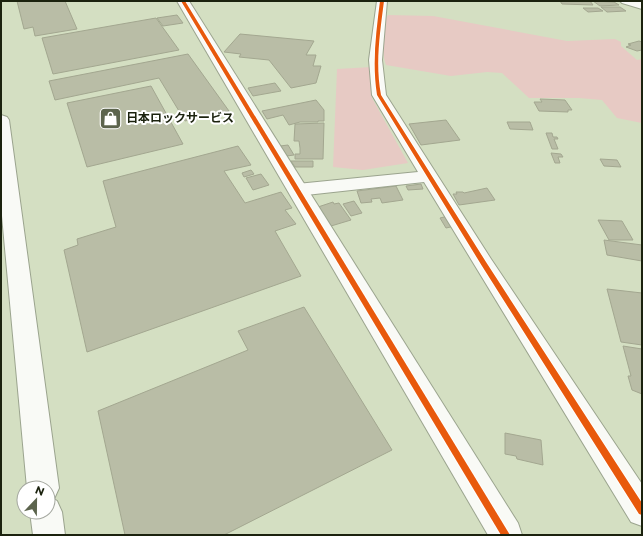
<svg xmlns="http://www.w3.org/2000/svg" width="643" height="536" font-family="Montserrat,'Noto Sans JP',sans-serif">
  <rect width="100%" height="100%" fill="#d4dfc2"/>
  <g fill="#e7cac4">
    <path d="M 388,15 L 433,16 L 567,41 L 615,39 L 621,42 L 621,46 L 637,60 L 642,59 L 642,123 L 617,118 L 602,100 L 579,98 L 529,98 L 502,73 L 487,72 L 451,76 L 386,65 C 382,54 380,23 388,15 Z"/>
    <path d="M 372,67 L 372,98 L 408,163 L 363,170 L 333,167 L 337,69 Z"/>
  </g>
  <g fill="#b9bda6" stroke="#a3a790">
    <path d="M 17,1 L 65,1 L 77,29 L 35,36 L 33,27 L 24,29 Z"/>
    <path d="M 560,1 L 590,1 L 593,5 L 562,4 Z"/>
    <path d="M 593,1 L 614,2 L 619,5 L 600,6 Z"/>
    <path d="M 601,7 L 620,7 L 626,11 L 607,12 Z"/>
    <path d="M 583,8 L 598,8 L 603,11 L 588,12 Z"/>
    <path d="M 177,15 L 183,23 L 163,26 L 157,18 Z"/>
    <path d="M 156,18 L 179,50 L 53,74 L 42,38 Z"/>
    <path d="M 240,34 L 314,41 L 306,55 L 316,55 L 313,66 L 321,66 L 316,83 L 291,88 L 269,60 L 239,57 L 241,54 L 224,52 Z"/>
    <path d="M 639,41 L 642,42 L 642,50 L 637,51 L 626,47 L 631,45 L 628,44 Z"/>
    <path d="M 188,54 L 229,111 L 185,121 L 159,78 L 55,100 L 49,81 Z"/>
    <path d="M 275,83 L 281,91 L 253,96 L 248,88 Z"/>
    <path d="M 151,86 L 183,144 L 87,167 L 67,103 Z"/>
    <path d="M 540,99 L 565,100 L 572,110 L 568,110 L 568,112 L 539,111 L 534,102 L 542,102 Z"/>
    <path d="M 316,100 L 324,110 L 324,121 L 318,121 L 318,122 L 300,122 L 289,125 L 283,115 L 267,119 L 262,111 Z"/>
    <path d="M 446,120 L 460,140 L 421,145 L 409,124 Z"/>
    <path d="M 507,122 L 530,122 L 533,130 L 510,129 Z"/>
    <path d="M 324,123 L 323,159 L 295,159 L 295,154 L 300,154 L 300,148 L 299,141 L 294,141 L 295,124 Z"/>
    <path d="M 546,133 L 552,133 L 553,137 L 557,137 L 558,139 L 554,139 L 558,149 L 552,149 Z"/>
    <path d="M 288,145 L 294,155 L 287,156 L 280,146 Z"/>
    <path d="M 238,146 L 251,165 L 224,171 L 245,203 L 281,192 L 292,208 L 285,210 L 296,224 L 275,231 L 301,276 L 87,352 L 64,250 L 78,245 L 77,239 L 116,227 L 103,181 Z"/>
    <path d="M 551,153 L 561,154 L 563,157 L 558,157 L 560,163 L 555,163 Z"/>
    <path d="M 600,159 L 617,160 L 621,167 L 604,166 Z"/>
    <path d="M 291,161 L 313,161 L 313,167 L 295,167 Z"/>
    <path d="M 251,170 L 254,174 L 244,177 L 242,173 Z"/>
    <path d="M 261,174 L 269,185 L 253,190 L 246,178 Z"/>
    <path d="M 421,184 L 423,189 L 408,190 L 406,186 Z"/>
    <path d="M 396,186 L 403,200 L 382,203 L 380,198 L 371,199 L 372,202 L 361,203 L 357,191 Z"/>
    <path d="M 487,188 L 495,200 L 459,205 L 453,194 L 457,194 L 456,192 L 463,192 L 464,193 Z"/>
    <path d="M 354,201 L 362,213 L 351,216 L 343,204 Z"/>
    <path d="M 333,202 L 334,204 L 339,203 L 351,220 L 331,226 L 318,207 Z"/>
    <path d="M 448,216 L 455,226 L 446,228 L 440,218 Z"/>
    <path d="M 598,220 L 622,221 L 633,240 L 609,240 Z"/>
    <path d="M 604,240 L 642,245 L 642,261 L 607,255 Z"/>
    <path d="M 607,289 L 642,293 L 642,345 L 621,342 Z"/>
    <path d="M 304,307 L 392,450 L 224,535 L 125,535 L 98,411 L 248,350 L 238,331 Z"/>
    <path d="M 623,346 L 642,349 L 642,394 L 632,390 L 628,376 L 631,376 Z"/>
    <path d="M 505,433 L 541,440 L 543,465 L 517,459 L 516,456 L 505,454 Z"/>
  </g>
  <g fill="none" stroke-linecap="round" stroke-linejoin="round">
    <defs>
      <path id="street" d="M 377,1 L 387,1 L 382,60 L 386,95 L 491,259 L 642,484 L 642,526 L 631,522 L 424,182 L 297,196 L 291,194 L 288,190 L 291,186 L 297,184 L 418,172 L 372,95 L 369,60 Z"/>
      <g id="secondary">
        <path d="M 177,1 L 189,1 L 518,523 L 522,535 L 488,535 Z"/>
        <path d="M 620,1 L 642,2 L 642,9 L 622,3 Z"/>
        <path d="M 1,115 L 7,117 L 9,120 L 59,488 L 54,499 L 57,501 L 62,512 L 65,535 L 33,535 L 30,512 L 48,512 L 48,488 L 27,488 L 1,205 Z"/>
      </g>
    </defs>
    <use href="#street" stroke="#9ba48e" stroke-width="2"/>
    <use href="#secondary" stroke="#9ba48e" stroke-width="2"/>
    <use href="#street" fill="#f9faf6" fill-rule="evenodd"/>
    <use href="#secondary" fill="#f9faf6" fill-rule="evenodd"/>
    <defs>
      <g id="cycleway">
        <path d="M 181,1 L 185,1 L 510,535 L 501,535 Z"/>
        <path d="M 380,1 L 384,1 C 380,33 375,63 381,95 L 486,262 L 642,503 L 642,515 L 639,514 L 482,266 L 377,95 C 372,63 376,33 380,1 Z"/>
      </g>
    </defs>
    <use href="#cycleway" stroke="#fff" stroke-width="2"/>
    <use href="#cycleway" fill="#e8590c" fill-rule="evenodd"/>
  </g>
  <defs>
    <symbol id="shop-square" viewBox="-11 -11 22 22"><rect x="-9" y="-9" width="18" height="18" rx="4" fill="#5c644d" stroke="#fff"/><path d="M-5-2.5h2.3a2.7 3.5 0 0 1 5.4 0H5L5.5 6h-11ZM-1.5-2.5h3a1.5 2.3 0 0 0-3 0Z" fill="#fff"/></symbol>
  </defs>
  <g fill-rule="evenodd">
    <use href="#shop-square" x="98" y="106" width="25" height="25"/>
  </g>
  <g text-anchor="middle" stroke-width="4" stroke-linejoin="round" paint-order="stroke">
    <g font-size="12" font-weight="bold" fill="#1b220e" stroke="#fff" text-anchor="start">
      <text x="126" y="122">日本ロックサービス</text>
    </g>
  </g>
  <rect width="643" height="536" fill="none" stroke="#1b220e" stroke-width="4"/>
  <g transform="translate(36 500) rotate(22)"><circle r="19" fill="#ffffff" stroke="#a4a79f"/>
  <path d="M0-3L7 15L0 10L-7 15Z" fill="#5c644d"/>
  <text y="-6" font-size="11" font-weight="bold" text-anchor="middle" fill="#1b220e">N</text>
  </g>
</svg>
